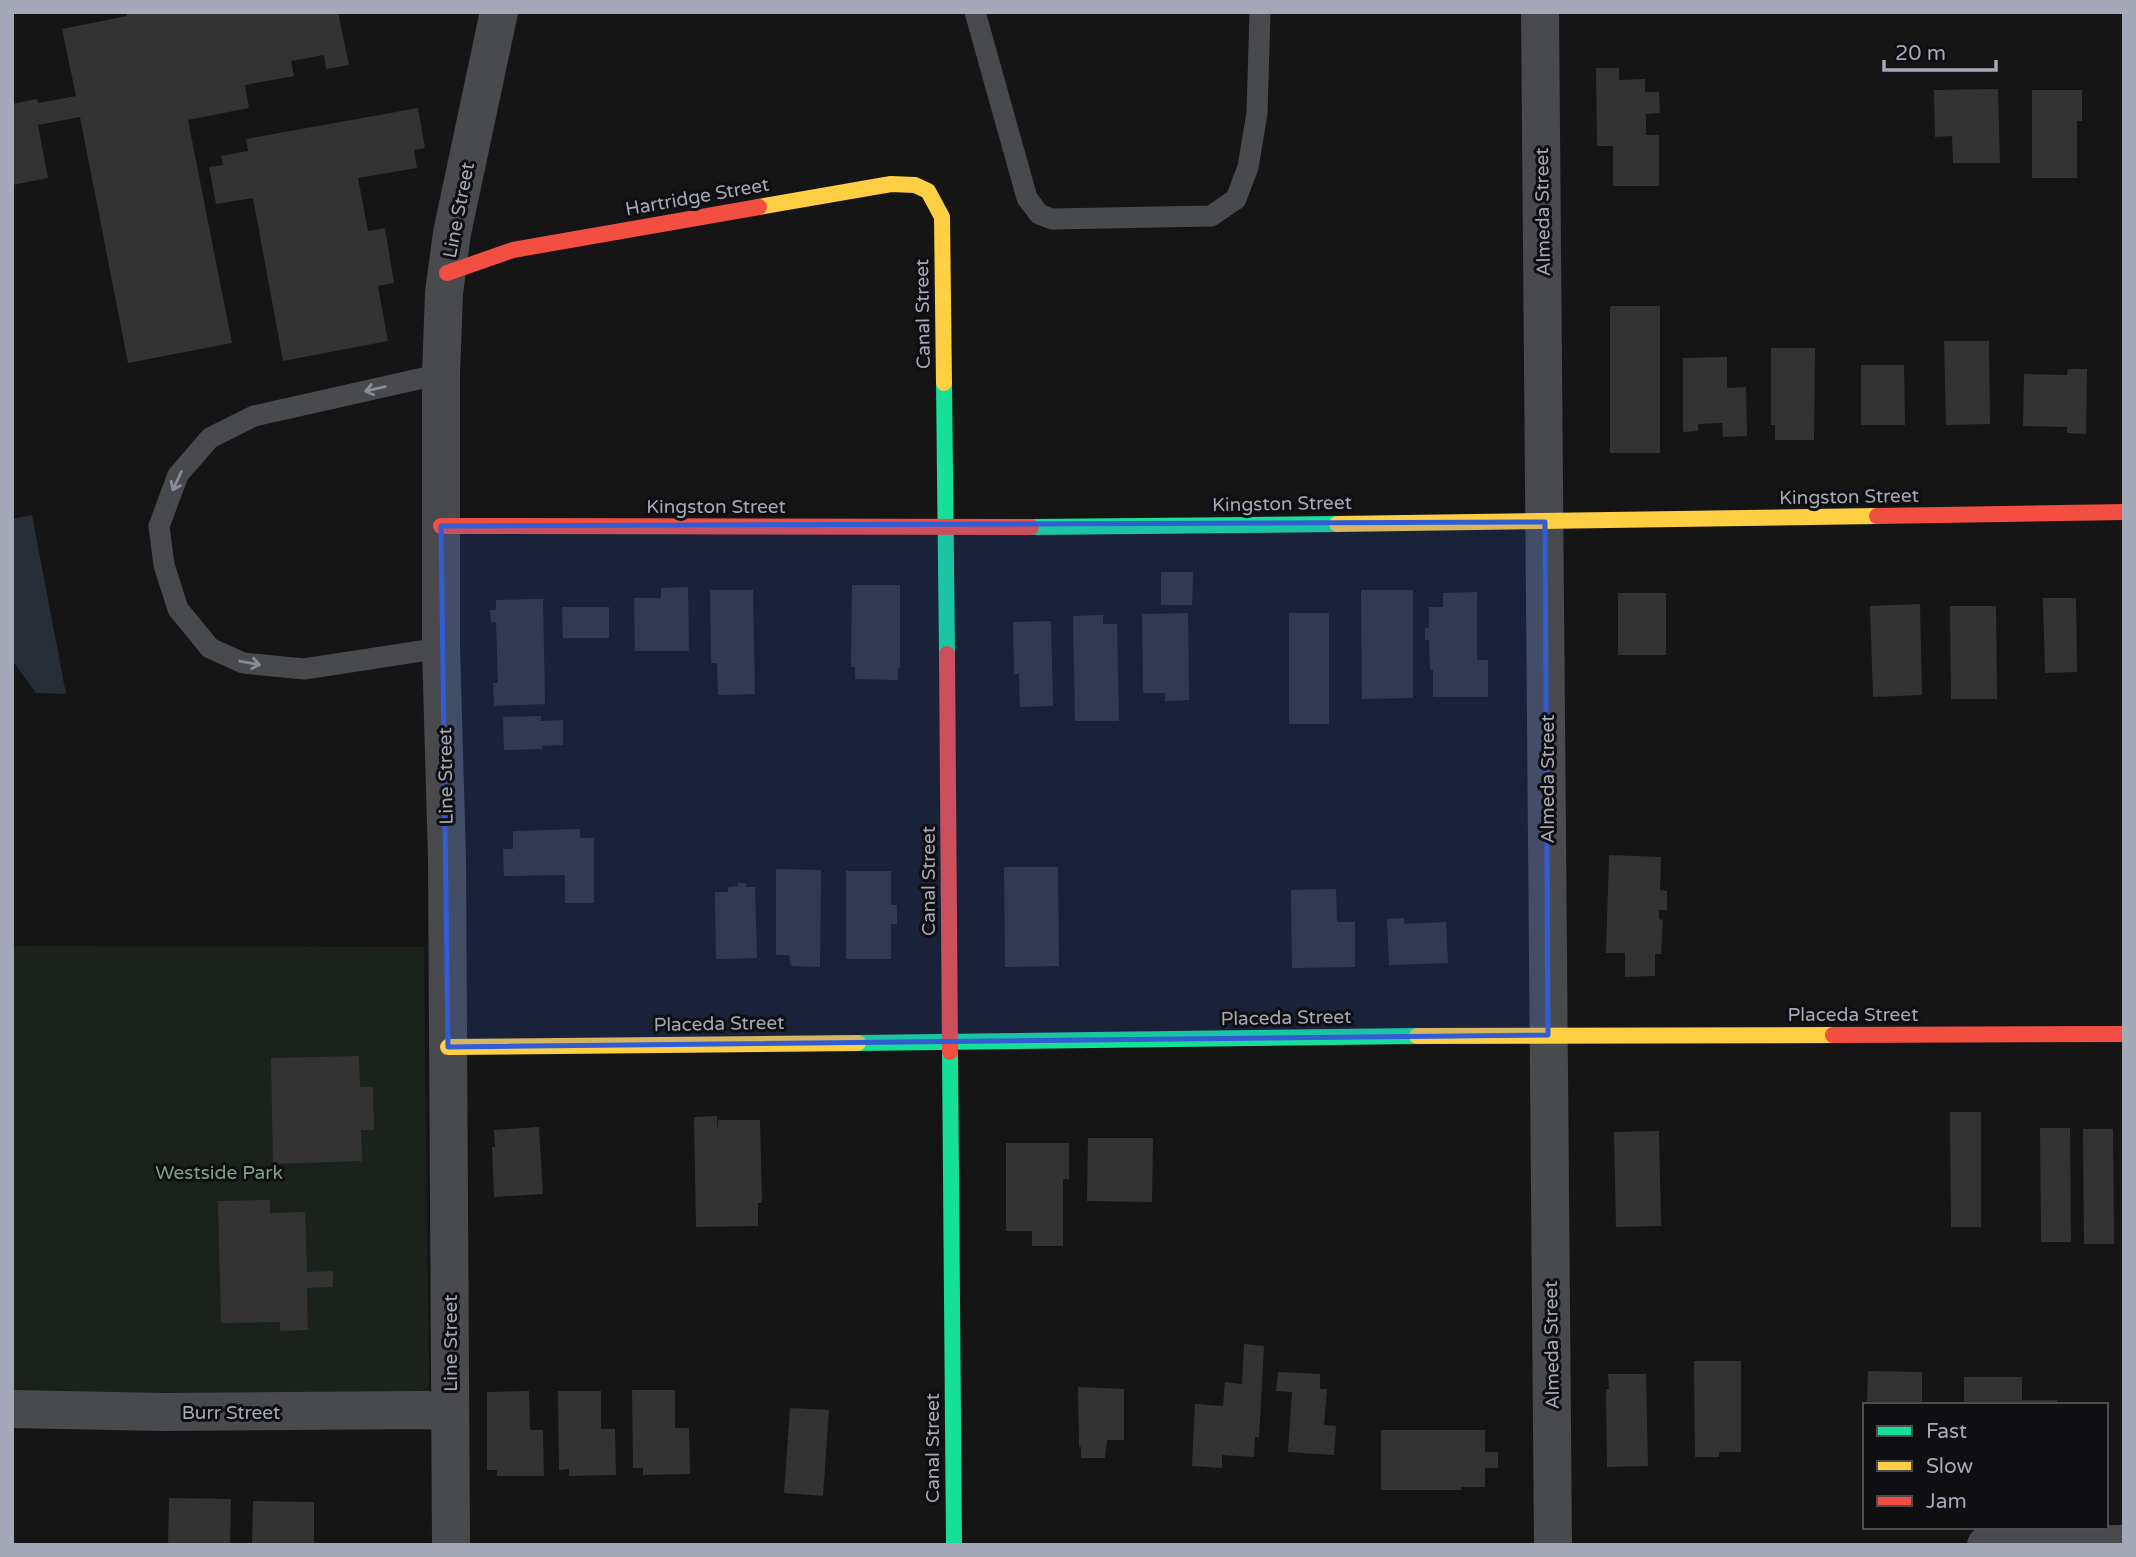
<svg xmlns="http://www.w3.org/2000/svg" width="2136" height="1557" font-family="'Varela Round',sans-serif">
  <rect width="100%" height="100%" fill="#151515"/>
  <path fill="#1b221c" d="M 12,946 L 424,947 L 429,1397 L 12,1396 Z"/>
  <path fill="#272e37" d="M 32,515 L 66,694 L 36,693 L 12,660 L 12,519 Z"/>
  <g fill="#333334">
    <path d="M 126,12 L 338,12 L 349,65 L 326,69 L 324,55 L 291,61 L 294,76 L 245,85 L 249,108 L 188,120 L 232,343 L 128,363 L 80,117 L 38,125 L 48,178 L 12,185 L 12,104 L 37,99 L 38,103 L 76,96 L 62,29 L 127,16 Z"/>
    <path d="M 1596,68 L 1619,68 L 1619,80 L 1645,79 L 1645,92 L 1659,92 L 1660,113 L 1646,114 L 1646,135 L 1659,135 L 1659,186 L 1613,186 L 1613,146 L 1597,146 Z"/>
    <path d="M 1998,89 L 2000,163 L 1953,163 L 1952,136 L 1935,137 L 1934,90 Z"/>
    <path d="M 2032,90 L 2082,90 L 2082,121 L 2077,121 L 2077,178 L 2032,178 Z"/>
    <path d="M 418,108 L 425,148 L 414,150 L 417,168 L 358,178 L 368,231 L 385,228 L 394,283 L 378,286 L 388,341 L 283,361 L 253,198 L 216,204 L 209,167 L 223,165 L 221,156 L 248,151 L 246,139 Z"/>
    <rect x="1610" y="306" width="50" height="147"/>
    <path d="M 1944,341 L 1989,341 L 1990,424 L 1946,425 Z"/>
    <path d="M 1771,348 L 1815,348 L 1814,440 L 1775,440 L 1775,425 L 1771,425 Z"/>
    <path d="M 1727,357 L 1727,388 L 1746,387 L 1747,436 L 1723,437 L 1722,423 L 1698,424 L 1698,431 L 1683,432 L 1683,358 Z"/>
    <path d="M 1861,365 L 1904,365 L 1905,425 L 1861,425 Z"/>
    <path d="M 2068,369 L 2087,369 L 2086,434 L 2067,433 L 2067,427 L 2023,426 L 2024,374 L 2067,375 Z"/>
    <path d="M 1161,572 L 1193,572 L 1192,605 L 1161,605 Z"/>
    <path d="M 852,585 L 900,585 L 900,668 L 898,668 L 898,680 L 855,679 L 855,667 L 851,667 Z"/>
    <path d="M 688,587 L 689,651 L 635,651 L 634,598 L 661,598 L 661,588 Z"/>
    <path d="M 710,590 L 753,590 L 755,694 L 718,695 L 717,663 L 711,663 Z"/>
    <path d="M 1361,590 L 1413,590 L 1413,698 L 1362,699 Z"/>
    <path d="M 1477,592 L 1477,660 L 1488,660 L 1488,697 L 1433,697 L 1433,670 L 1430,670 L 1429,640 L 1425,640 L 1425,628 L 1429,628 L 1429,607 L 1443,607 L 1443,593 Z"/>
    <rect x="1618" y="593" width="48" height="62"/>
    <path d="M 2043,598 L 2076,598 L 2077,672 L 2045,673 Z"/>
    <path d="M 543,599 L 545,704 L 494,706 L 493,683 L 498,683 L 496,622 L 491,622 L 490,610 L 496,610 L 496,600 Z"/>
    <path d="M 1920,604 L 1922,695 L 1873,697 L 1870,606 Z"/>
    <path d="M 1950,606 L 1996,606 L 1997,699 L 1951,699 Z"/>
    <path d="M 562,607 L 609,607 L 609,638 L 563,638 Z"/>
    <path d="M 1188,613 L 1189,700 L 1165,701 L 1165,693 L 1143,693 L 1142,614 Z"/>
    <rect x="1289" y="613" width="40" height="111"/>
    <path d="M 1103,615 L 1103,624 L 1117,624 L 1119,721 L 1075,721 L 1073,616 Z"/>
    <path d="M 1051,621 L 1053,706 L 1020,707 L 1019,674 L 1014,674 L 1013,622 Z"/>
    <path d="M 541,716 L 541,721 L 563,720 L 563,745 L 542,746 L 542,749 L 504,750 L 503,717 Z"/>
    <path d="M 580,829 L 580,838 L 594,838 L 594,903 L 565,903 L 565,875 L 504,876 L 503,849 L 513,849 L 513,831 Z"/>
    <path d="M 1609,855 L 1661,857 L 1660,890 L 1667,891 L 1667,910 L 1659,910 L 1659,919 L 1663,920 L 1661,954 L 1655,954 L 1655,976 L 1625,977 L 1625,953 L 1606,953 Z"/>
    <path d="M 1004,867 L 1058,867 L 1059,966 L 1005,967 Z"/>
    <path d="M 776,869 L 821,870 L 820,967 L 791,966 L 789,955 L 776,955 Z"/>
    <path d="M 846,871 L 891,871 L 891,905 L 897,905 L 897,924 L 891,924 L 891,959 L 846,959 Z"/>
    <path d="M 738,883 L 746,883 L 746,887 L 755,887 L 757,958 L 716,959 L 715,892 L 728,892 L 728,887 L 738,886 Z"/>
    <path d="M 1336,889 L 1337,922 L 1355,922 L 1355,967 L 1292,968 L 1291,890 Z"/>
    <path d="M 1404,918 L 1404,924 L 1446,922 L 1448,963 L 1389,965 L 1387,919 Z"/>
    <path d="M 359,1056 L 360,1087 L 373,1087 L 374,1130 L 361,1130 L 362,1161 L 273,1164 L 271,1058 Z"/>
    <path d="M 1950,1112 L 1981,1112 L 1981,1227 L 1951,1227 Z"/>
    <path d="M 717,1116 L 717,1132 L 718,1120 L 760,1120 L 762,1203 L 758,1203 L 758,1226 L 696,1227 L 694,1117 Z"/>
    <path d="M 539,1127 L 543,1194 L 494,1197 L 492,1147 L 495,1147 L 494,1130 Z"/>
    <path d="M 2040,1128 L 2070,1128 L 2071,1242 L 2041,1242 Z"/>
    <path d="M 2083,1129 L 2113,1129 L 2114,1244 L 2084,1244 Z"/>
    <path d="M 1659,1131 L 1661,1226 L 1616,1227 L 1614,1132 Z"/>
    <path d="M 1088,1138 L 1153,1138 L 1152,1202 L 1087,1201 Z"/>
    <path d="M 1006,1143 L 1069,1143 L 1069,1179 L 1063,1179 L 1063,1246 L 1032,1246 L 1032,1231 L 1006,1231 Z"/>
    <path d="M 270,1200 L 270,1213 L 305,1212 L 307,1272 L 333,1271 L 333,1287 L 307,1288 L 308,1330 L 280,1331 L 280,1322 L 221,1323 L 218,1201 Z"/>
    <path d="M 1244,1344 L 1264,1346 L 1259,1437 L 1255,1437 L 1254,1457 L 1222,1455 L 1222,1468 L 1192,1466 L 1195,1404 L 1223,1406 L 1225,1382 L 1242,1384 Z"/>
    <path d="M 1694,1361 L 1741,1361 L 1741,1452 L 1719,1452 L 1719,1457 L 1695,1457 Z"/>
    <path d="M 1868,1371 L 1922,1372 L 1922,1405 L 1867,1405 Z"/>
    <path d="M 1278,1372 L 1320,1374 L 1320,1389 L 1327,1389 L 1324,1425 L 1336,1426 L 1334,1455 L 1288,1452 L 1292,1392 L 1276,1391 Z"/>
    <path d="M 1608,1374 L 1646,1374 L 1648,1466 L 1607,1467 L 1606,1389 L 1609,1389 Z"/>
    <path d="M 1964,1377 L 2022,1377 L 2022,1400 L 2057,1400 L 2057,1405 L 1964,1405 Z"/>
    <path d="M 1078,1387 L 1124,1389 L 1124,1440 L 1107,1440 L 1105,1458 L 1081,1458 L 1081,1447 L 1079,1447 L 1079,1440 Z"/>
    <path d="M 632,1390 L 675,1390 L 675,1428 L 689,1428 L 690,1474 L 643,1475 L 643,1468 L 633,1468 Z"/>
    <path d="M 529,1391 L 530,1430 L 543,1430 L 544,1476 L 497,1476 L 497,1470 L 487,1470 L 487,1392 Z"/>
    <path d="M 558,1391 L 601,1391 L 601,1429 L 615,1429 L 616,1475 L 569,1476 L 569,1469 L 559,1470 Z"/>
    <path d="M 790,1408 L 829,1410 L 823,1496 L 784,1493 Z"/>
    <path d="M 1381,1430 L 1485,1430 L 1485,1452 L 1498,1452 L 1498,1468 L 1485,1468 L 1485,1487 L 1461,1487 L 1461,1490 L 1381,1490 Z"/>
    <path d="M 169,1498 L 231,1499 L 230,1545 L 168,1545 Z"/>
    <path d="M 253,1501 L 314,1502 L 314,1545 L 252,1545 Z"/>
  </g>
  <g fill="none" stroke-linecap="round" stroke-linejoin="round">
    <g stroke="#494a4e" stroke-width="21">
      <path d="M 975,12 L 1027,198 L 1039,214 L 1052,219 L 1211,216 L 1236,199 L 1248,167 L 1257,113 L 1260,12"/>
      <path d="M 441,374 L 254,416 L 210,438 L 178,475 L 159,526 L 164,565 L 178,609 L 210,648 L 243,663 L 304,669 L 441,648"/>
    </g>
    <g stroke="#494a4e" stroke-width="38">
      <path d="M 1540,12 L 1553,1545"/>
      <path d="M 12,1409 L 164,1412 L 426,1410 L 450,1412"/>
      <path d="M 451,1545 L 447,858 L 441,648 L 441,374 L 444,293 L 452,233 L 499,12"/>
      <path d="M 1986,1545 L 2124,1544"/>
    </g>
    <g stroke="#16e098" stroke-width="16">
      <path d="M 944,383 L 947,654"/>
      <path d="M 1031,527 L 1337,524"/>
      <path d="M 858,1043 L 1417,1036"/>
      <path d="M 950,1052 L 954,1545"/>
    </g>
    <g stroke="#ffcf43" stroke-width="16">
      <path d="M 759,207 L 891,184 L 915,185 L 928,191 L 942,217 L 944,383"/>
      <path d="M 1337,524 L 1877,516"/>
      <path d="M 1417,1036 L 1833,1035"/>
      <path d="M 448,1047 L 858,1043"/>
    </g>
    <g stroke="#f24e42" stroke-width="16">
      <path d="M 447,273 L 513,250 L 759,207"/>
      <path d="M 1877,516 L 2124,512"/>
      <path d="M 441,526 L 1031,527"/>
      <path d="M 947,654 L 950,1052"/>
      <path d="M 1833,1035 L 2124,1034"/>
    </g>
  </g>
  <defs><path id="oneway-shaft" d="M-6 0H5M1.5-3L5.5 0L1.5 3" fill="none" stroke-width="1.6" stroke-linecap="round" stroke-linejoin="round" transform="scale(1.75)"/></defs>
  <g stroke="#898c98">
    <use href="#oneway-shaft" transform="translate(375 389) rotate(167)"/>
    <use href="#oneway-shaft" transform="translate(177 481) rotate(115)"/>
    <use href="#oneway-shaft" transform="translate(250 663) rotate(10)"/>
  </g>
  <path fill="#315cd3" fill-opacity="0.2" stroke="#315cd3" stroke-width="5" stroke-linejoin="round" d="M 1545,522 L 1548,1035 L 448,1047 L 441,526 Z"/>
  <g text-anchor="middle" stroke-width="6" stroke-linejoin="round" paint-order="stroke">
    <g font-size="19" fill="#a5a9b7" stroke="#0f0f11">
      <text transform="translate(697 196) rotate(-10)" y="7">Hartridge Street</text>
      <text transform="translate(458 210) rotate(-79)" y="7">Line Street</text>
      <text transform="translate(1542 212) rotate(-91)" y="7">Almeda Street</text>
      <text transform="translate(922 314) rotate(-91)" y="7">Canal Street</text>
      <text transform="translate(1849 496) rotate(-1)" y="7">Kingston Street</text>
      <text transform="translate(1282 503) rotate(-1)" y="7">Kingston Street</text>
      <text x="716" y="513">Kingston Street</text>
      <text transform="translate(445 776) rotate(-91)" y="7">Line Street</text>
      <text transform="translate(1547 779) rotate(-90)" y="7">Almeda Street</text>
      <text transform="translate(928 881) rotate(-90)" y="7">Canal Street</text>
      <text x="1853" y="1021">Placeda Street</text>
      <text transform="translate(1286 1017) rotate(-1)" y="7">Placeda Street</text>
      <text transform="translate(719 1023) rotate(-1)" y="7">Placeda Street</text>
      <text transform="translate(450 1343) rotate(-90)" y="7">Line Street</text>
      <text transform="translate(1551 1345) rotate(-91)" y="7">Almeda Street</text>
      <text x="231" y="1419">Burr Street</text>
      <text transform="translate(932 1448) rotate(-90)" y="7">Canal Street</text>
    </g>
    <g font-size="19" fill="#7aa380" stroke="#0f0f11">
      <text x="219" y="1179">Westside Park</text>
    </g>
  </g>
  <rect width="2136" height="1557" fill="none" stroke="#a5a9b7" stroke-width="28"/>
  <rect x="1863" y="1403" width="245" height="126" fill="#0f0f11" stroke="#4b4d53" stroke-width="2"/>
  <rect x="1877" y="1426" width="35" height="10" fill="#16e098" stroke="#4b4d53" stroke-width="2"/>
  <text x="1926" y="1438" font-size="21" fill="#a5a9b7">Fast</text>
  <rect x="1877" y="1461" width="35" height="10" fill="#ffcf43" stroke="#4b4d53" stroke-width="2"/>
  <text x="1926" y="1473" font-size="21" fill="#a5a9b7">Slow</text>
  <rect x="1877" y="1496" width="35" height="10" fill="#f24e42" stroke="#4b4d53" stroke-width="2"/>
  <text x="1926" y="1508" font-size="21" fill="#a5a9b7">Jam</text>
  <path d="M1884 60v10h112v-10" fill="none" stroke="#a5a9b7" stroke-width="3.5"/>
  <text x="1895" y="60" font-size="21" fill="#a5a9b7" stroke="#0f0f11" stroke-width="5" paint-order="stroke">20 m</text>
</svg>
